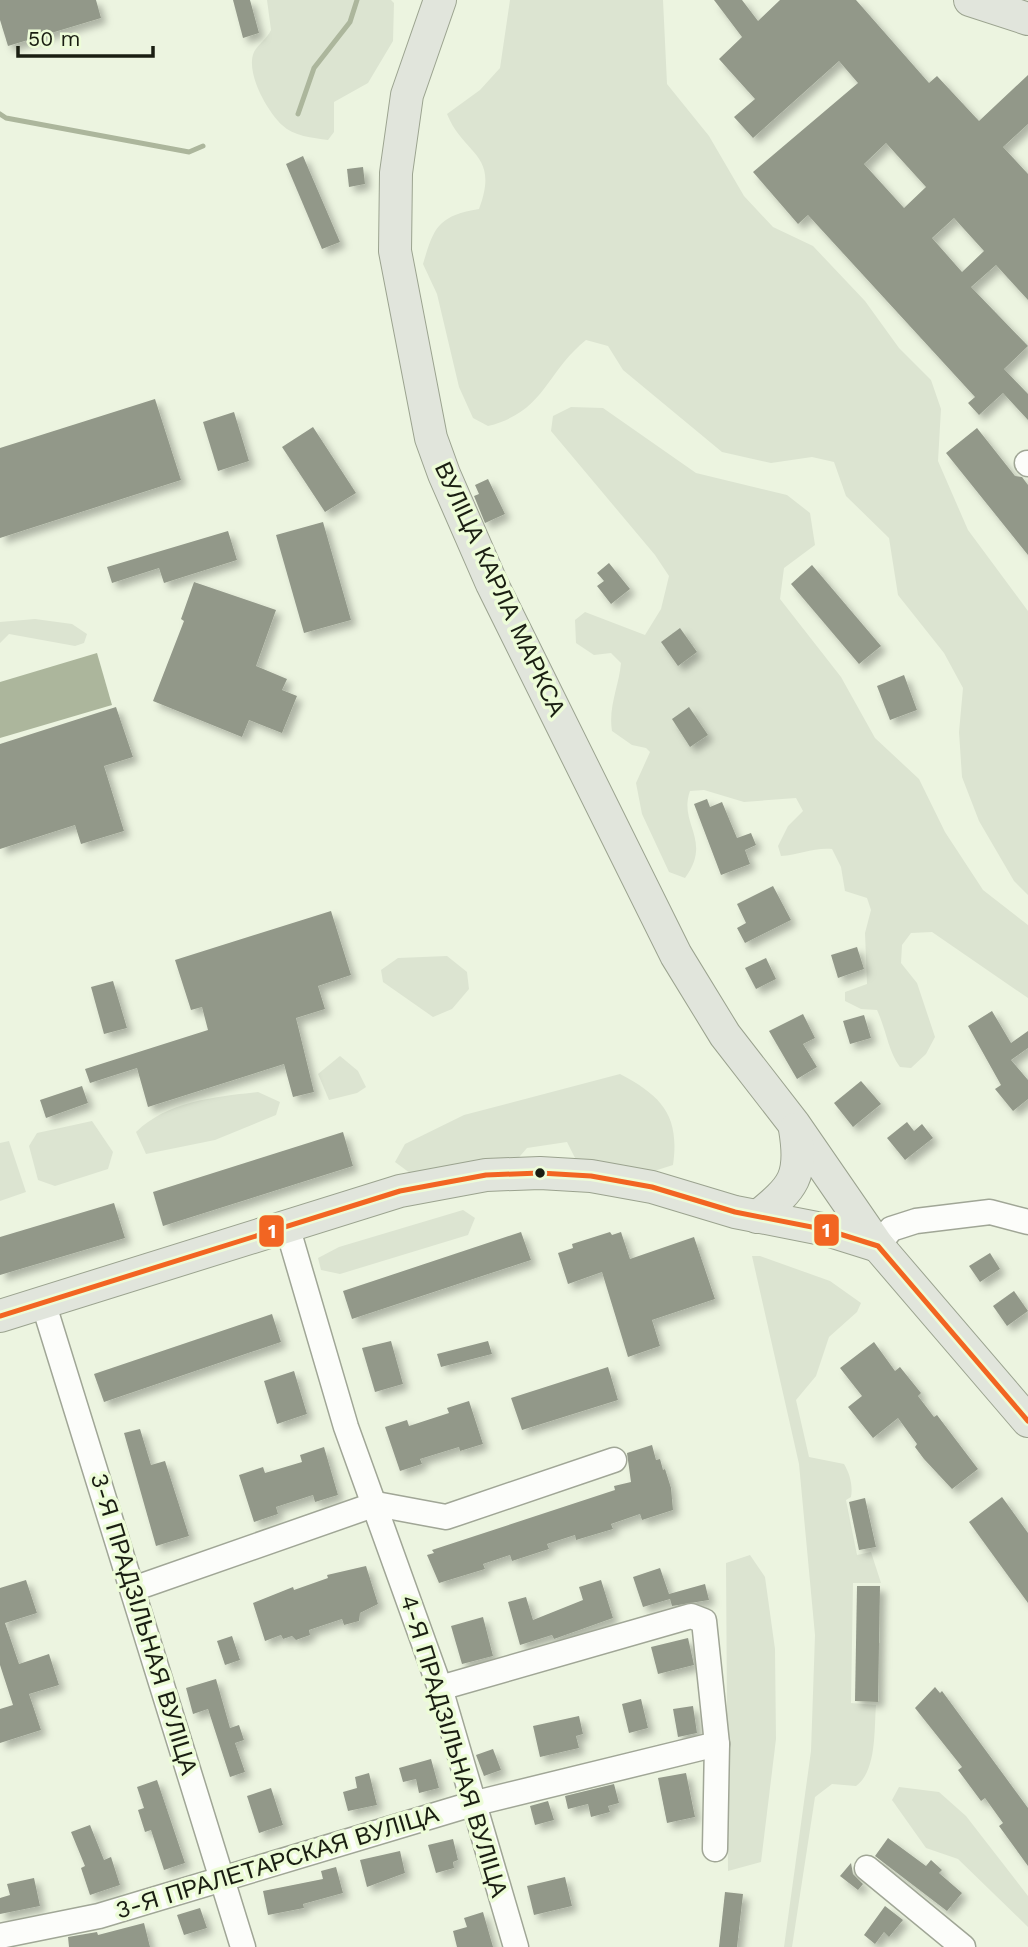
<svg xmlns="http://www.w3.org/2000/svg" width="1028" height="1947" font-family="'Work Sans',sans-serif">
  <defs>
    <filter id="shadow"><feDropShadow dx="5.5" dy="5.5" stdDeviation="3.5" flood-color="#0004"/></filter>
  </defs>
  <rect width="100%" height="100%" fill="#ecf4e0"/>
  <g fill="#dce4d1">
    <path d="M 267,0 L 391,0 L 394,3 L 393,41 L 368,83 L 334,102 L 334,132 L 328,140 C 313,138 293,136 282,125 C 267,111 245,72 254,52 C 258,44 267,39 271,30 Z"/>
    <path d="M 510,0 L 663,0 L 667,84 L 709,136 L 744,196 L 773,227 L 813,246 L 865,301 L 899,348 L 931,380 L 941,409 L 938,461 L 968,530 L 1028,611 L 1028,895 L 1014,881 L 979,821 L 962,777 L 959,732 L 963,688 L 944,653 L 898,595 L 889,538 L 846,496 L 834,462 L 812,457 L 771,463 L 722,452 L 623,370 L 608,346 L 586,340 C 546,372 545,412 488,426 L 473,418 L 459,387 L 437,294 L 423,264 C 434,227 438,216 479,209 C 500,153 464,156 447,114 L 480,90 L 500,68 Z"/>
    <path d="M 571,407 L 603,408 L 696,473 L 787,495 L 810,513 L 815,545 L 784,568 L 780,599 L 841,677 L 875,738 L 919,779 L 945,832 L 983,890 L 1028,925 L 1028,998 L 932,932 L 911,933 L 902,945 L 901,963 L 917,983 L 935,1037 L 926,1054 L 911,1068 L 900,1067 C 888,1051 886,1029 877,1010 L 861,1009 L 845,1001 L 845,992 L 867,984 L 865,933 L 871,910 L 867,898 L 845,891 L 841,867 L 832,849 C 815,847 799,855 781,856 L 778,846 L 788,826 L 803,811 L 796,798 L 744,802 L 704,790 L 690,791 C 678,824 713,840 685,878 L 669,872 L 642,814 L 636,783 L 650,752 L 646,748 L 632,745 L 612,731 C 608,707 619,686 621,663 L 611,653 L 594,655 L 576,643 L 575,620 L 585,612 L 645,635 L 661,609 L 669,576 L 655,555 L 551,431 L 553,416 Z"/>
    <path d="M 35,619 L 72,624 L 87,634 L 84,643 L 75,646 L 9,634 L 0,643 L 0,622 Z"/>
    <path d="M 447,956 L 467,972 L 469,989 L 452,1009 L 433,1017 L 383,982 L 381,970 L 398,958 Z"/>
    <path d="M 340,1056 L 358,1071 L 366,1087 L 357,1093 L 329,1100 L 318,1074 Z"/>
    <path d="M 620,1074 C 662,1096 680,1116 673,1165 L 651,1172 L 577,1162 L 567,1142 L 527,1148 L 514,1163 L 414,1176 L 395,1162 L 405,1144 L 464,1115 Z"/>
    <path d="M 258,1092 L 280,1102 L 276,1115 L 215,1140 L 146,1154 L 136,1132 C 168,1101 214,1097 258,1092 Z"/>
    <path d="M 92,1121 L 113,1152 L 108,1169 L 55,1186 L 38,1180 L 29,1146 L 37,1133 Z"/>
    <path d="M 9,1141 L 26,1192 L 0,1201 L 0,1143 Z"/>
    <path d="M 463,1210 L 475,1218 L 468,1235 L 340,1274 L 321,1270 L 318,1258 L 339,1247 Z"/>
    <path d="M 752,1256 L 760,1256 L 830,1281 L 861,1303 L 857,1312 L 829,1337 L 816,1376 L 796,1400 L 809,1457 L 844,1464 C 850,1474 853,1486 851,1497 L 846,1500 L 857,1555 L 871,1552 L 881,1583 L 853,1583 L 851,1703 L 876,1705 C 874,1729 877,1771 856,1786 L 832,1784 L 815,1797 L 792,1947 L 784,1947 L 811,1751 L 815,1635 L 799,1464 Z"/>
    <path d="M 750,1555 L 765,1577 L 775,1649 L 776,1739 L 761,1862 L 728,1871 L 726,1563 Z"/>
    <path d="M 899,1787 L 939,1792 L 966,1816 L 1028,1896 L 1028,1927 L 958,1859 L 926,1848 L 892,1800 Z"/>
  </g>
  <path fill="#acb69c" d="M 97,653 L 112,705 L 0,738 L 0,682 Z"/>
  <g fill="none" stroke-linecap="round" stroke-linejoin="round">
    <g stroke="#acb69c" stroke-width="5">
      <path d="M 0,114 L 6,118 L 189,152 L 203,146"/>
      <path d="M 298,114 L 314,68 L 350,22 L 357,0"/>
    </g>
  </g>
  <g fill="#929889" fill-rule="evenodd" filter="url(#shadow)">
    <path d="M 0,0 L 96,0 L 101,18 L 8,46 L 0,20 Z"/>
    <path d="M 233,0 L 250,0 L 259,33 L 243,38 Z"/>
    <path d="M 714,0 L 742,0 L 758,21 L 780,0 L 856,0 L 929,83 L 937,76 L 979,121 L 1028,75 L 1028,124 L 1003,147 L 1028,174 L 1028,300 L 996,265 L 971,287 L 1028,346 L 1004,369 L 1028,394 L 1028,420 L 1003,393 L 979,415 L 968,403 L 975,397 L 808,215 L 798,224 L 753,172 L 858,83 L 839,61 L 753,138 L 734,117 L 755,99 L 719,59 L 742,37 ZM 886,143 L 926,187 L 904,208 L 864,164 ZM 954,218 L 984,251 L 962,272 L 932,238 Z"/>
    <path d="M 303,156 L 340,242 L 322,249 L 286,164 Z"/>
    <path d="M 363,167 L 365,184 L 349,187 L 347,169 Z"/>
    <path d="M 155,399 L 181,480 L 0,538 L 0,448 Z"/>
    <path d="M 234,412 L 249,461 L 218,471 L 203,422 Z"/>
    <path d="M 313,427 L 356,493 L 325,512 L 282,447 Z"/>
    <path d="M 977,428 L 1015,476 L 1022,477 L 1028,485 L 1028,555 L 946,453 Z"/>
    <path d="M 488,479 L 505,514 L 485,523 L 474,496 L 479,494 L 475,485 Z"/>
    <path d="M 323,522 L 351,620 L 304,633 L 276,535 Z"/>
    <path d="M 228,531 L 237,560 L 164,583 L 159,568 L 112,583 L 107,567 Z"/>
    <path d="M 609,563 L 630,589 L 611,604 L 597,586 L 604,581 L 597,573 Z"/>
    <path d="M 812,565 L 881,646 L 859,664 L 791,584 Z"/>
    <path d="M 194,582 L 276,610 L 256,666 L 287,679 L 282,690 L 297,696 L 282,733 L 249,720 L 242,737 L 153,701 L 184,621 L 181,619 Z"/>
    <path d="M 680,628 L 697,652 L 678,666 L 661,642 Z"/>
    <path d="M 904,675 L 917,710 L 890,720 L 877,686 Z"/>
    <path d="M 116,707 L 133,757 L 104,766 L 124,831 L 81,844 L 75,825 L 0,849 L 0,744 Z"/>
    <path d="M 689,707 L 708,735 L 690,747 L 672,719 Z"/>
    <path d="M 707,799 L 710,807 L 722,802 L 737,838 L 751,833 L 756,845 L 745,850 L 750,864 L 721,875 L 694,804 Z"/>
    <path d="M 773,886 L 791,920 L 745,943 L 737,928 L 746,923 L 737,904 Z"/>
    <path d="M 331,911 L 351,975 L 318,986 L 325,1009 L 296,1018 L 314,1092 L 293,1097 L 284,1064 L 148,1107 L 137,1068 L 90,1083 L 85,1069 L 208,1030 L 202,1007 L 191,1010 L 175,960 Z"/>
    <path d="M 857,947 L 864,969 L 838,978 L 831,955 Z"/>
    <path d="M 766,958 L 776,979 L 756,989 L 745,968 Z"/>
    <path d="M 113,981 L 127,1028 L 104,1034 L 91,987 Z"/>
    <path d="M 992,1011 L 1011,1043 L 1028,1031 L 1028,1048 L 1011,1060 L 1028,1080 L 1028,1099 L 1013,1111 L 995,1089 L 1001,1085 L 968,1026 Z"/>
    <path d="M 803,1014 L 815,1038 L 803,1044 L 817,1067 L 797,1079 L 769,1031 Z"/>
    <path d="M 864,1015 L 871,1038 L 850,1044 L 843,1021 Z"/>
    <path d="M 861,1081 L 881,1104 L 853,1127 L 834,1103 Z"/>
    <path d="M 82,1086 L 88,1103 L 46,1118 L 40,1100 Z"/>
    <path d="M 907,1122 L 914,1131 L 922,1124 L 933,1138 L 905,1160 L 887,1138 Z"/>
    <path d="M 343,1132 L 353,1166 L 163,1226 L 153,1192 Z"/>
    <path d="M 114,1203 L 125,1238 L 0,1275 L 0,1237 Z"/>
    <path d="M 521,1232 L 531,1260 L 352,1319 L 343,1291 Z"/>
    <path d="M 610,1232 L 612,1235 L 621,1232 L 630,1259 L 694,1237 L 715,1299 L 652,1320 L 660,1346 L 628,1357 L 602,1272 L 568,1284 L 558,1253 L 573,1248 L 572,1244 Z"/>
    <path d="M 990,1253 L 1000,1269 L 980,1282 L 969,1266 Z"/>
    <path d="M 1014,1291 L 1028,1311 L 1007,1326 L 993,1306 Z"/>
    <path d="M 272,1314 L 281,1342 L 104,1402 L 94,1374 Z"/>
    <path d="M 391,1341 L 403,1384 L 375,1392 L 362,1348 Z"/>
    <path d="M 488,1341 L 492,1354 L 441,1367 L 437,1354 Z"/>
    <path d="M 874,1342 L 895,1371 L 900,1367 L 921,1393 L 918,1396 L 934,1417 L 937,1415 L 978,1469 L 952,1489 L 924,1459 L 915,1447 L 917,1444 L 898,1418 L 873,1438 L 848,1407 L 862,1396 L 840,1368 Z"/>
    <path d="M 608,1367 L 618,1400 L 522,1430 L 511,1398 Z"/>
    <path d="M 294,1371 L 307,1414 L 277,1424 L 264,1381 Z"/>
    <path d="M 469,1401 L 483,1444 L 460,1451 L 459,1447 L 420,1459 L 422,1464 L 400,1471 L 385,1427 L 407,1420 L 409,1426 L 449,1413 L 447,1408 Z"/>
    <path d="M 140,1429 L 151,1465 L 165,1461 L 189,1536 L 156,1546 L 124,1433 Z"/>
    <path d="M 652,1445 L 656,1460 L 660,1459 L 663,1470 L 665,1469 L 671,1488 L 673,1510 L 642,1520 L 640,1514 L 611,1524 L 613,1529 L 576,1540 L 575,1535 L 547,1544 L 549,1549 L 512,1561 L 510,1555 L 483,1564 L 485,1569 L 439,1583 L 427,1555 L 434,1553 L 432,1550 L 615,1490 L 614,1486 L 631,1482 L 627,1453 Z"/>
    <path d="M 324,1447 L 338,1495 L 315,1502 L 313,1495 L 276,1507 L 278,1514 L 254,1522 L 239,1475 L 263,1467 L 265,1473 L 302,1462 L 300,1455 Z"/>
    <path d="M 1002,1497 L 1028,1533 L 1028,1603 L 969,1522 Z"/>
    <path d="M 865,1498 L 876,1547 L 859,1550 L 849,1502 Z"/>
    <path d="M 366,1566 L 378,1604 L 360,1613 L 359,1621 L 344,1625 L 342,1619 L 309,1630 L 310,1635 L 296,1640 L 292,1636 L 283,1639 L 281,1635 L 265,1641 L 253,1603 L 293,1587 L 294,1590 L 328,1578 L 327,1575 Z"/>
    <path d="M 660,1568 L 669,1594 L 705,1584 L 709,1600 L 672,1606 L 670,1599 L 643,1607 L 633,1577 Z"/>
    <path d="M 26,1580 L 37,1613 L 5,1623 L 19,1664 L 49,1654 L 59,1685 L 29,1694 L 41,1730 L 0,1743 L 0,1709 L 13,1705 L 0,1665 L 0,1588 Z"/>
    <path d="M 601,1580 L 613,1618 L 554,1639 L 552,1635 L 520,1645 L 508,1602 L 526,1597 L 533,1620 L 583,1600 L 579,1587 Z"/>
    <path d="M 857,1586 L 880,1586 L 878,1702 L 855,1701 Z"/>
    <path d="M 483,1617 L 493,1656 L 462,1664 L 451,1626 Z"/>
    <path d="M 232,1636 L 240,1660 L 225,1665 L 217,1641 Z"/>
    <path d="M 688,1638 L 694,1665 L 658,1674 L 651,1647 Z"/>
    <path d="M 216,1679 L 230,1728 L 239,1725 L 244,1740 L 235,1743 L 245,1772 L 230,1777 L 208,1709 L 193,1714 L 186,1688 Z"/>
    <path d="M 935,1687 L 940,1693 L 942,1691 L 1028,1808 L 1028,1866 L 999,1826 L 1003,1823 L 985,1798 L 981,1801 L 958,1770 L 962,1767 L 915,1708 Z"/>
    <path d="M 641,1699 L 648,1728 L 629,1733 L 622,1704 Z"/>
    <path d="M 693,1706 L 697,1733 L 678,1737 L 673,1709 Z"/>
    <path d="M 579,1716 L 583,1734 L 576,1736 L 579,1748 L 540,1757 L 533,1726 Z"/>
    <path d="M 493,1749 L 501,1770 L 484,1776 L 476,1755 Z"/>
    <path d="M 431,1759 L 439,1788 L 419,1793 L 416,1779 L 403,1782 L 399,1768 Z"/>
    <path d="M 369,1773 L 377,1805 L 348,1811 L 343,1792 L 357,1788 L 355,1777 Z"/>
    <path d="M 686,1773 L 695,1817 L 667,1823 L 658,1778 Z"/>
    <path d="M 157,1780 L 185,1863 L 164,1870 L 151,1830 L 145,1832 L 138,1810 L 144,1808 L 137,1787 Z"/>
    <path d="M 614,1784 L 619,1803 L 608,1806 L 610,1812 L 591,1817 L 588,1804 L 568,1809 L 565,1796 Z"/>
    <path d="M 271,1788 L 283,1825 L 259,1833 L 247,1796 Z"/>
    <path d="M 548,1801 L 554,1820 L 535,1825 L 530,1806 Z"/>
    <path d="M 90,1825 L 104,1860 L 111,1857 L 120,1885 L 90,1895 L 81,1868 L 85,1866 L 71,1832 Z"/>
    <path d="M 888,1838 L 926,1866 L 931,1860 L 942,1870 L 939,1873 L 962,1893 L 947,1911 L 875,1856 Z"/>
    <path d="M 453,1839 L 458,1860 L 453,1862 L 454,1868 L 436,1873 L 428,1845 Z"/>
    <path d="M 400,1851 L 405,1873 L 367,1887 L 360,1860 Z"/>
    <path d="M 851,1863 L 853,1874 L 863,1884 L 858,1890 L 840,1876 Z"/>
    <path d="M 336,1867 L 343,1893 L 303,1904 L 304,1908 L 268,1915 L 263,1891 L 323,1879 L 321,1871 Z"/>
    <path d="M 565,1877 L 572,1906 L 534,1915 L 527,1886 Z"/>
    <path d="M 34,1878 L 40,1906 L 0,1914 L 0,1898 L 10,1895 L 7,1884 Z"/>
    <path d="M 725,1892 L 743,1894 L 737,1947 L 719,1947 Z"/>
    <path d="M 885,1906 L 903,1920 L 889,1937 L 884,1932 L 875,1944 L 864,1935 Z"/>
    <path d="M 200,1908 L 207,1928 L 184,1935 L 177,1915 Z"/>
    <path d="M 483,1912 L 493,1947 L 457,1947 L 453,1931 L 467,1927 L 464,1918 Z"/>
    <path d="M 144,1923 L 150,1947 L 69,1947 L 68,1937 L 97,1932 L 98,1935 Z"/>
  </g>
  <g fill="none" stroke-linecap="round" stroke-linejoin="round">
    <defs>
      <g id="minor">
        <path d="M 1027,463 L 1028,464"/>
        <path d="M 287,1226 L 346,1427 L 440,1688 L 516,1947"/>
        <path d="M 878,1246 L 891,1229 L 916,1221 L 990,1212 L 1028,1222"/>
        <path d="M 43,1302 L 243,1947"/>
        <path d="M 133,1589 L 376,1504 L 446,1517 L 614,1460"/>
        <path d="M 440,1688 L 691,1616 L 704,1621 L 717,1744 L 715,1849"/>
        <path d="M 867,1868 L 963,1947"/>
        <path d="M 0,1936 L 99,1916 L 472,1804 L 717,1744"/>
      </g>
      <g id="major">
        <path d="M 440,0 L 407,95 L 396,173 L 395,251 L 431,438 L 444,474 L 492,584 L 676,955 L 725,1035 L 794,1124 L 878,1246 L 1028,1421"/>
        <path d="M 970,0 L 1028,19"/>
        <path d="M 757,1217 C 794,1187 803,1177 795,1129"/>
        <path d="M 0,1316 L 400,1191 L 486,1175 L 540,1173 L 591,1176 L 652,1187 L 735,1212 L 827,1230 L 878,1246"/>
      </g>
    </defs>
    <use href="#minor" stroke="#a0a696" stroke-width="27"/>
    <use href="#major" stroke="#9ba38f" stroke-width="34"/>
    <use href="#minor" stroke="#fcfdfa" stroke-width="24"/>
    <use href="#major" stroke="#e1e5dc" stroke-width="32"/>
    <defs>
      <path id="bus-1" d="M 0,1316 L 400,1191 L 486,1175 L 540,1173 L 591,1176 L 652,1187 L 735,1212 L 827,1230 L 878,1246 L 1028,1421"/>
    </defs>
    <use href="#bus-1" stroke="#edfcd8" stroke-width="10"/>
    <use href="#bus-1" stroke="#f26522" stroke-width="5"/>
  </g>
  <circle fill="#1a1e12" stroke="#edfcd8" stroke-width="2.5" cx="540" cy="1173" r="6"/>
  <g text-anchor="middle" stroke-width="7" stroke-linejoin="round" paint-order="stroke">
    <g font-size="24" fill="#1a1e12" stroke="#edfcd8">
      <text transform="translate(500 589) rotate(65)" y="8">ВУЛІЦА КАРЛА МАРКСА</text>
      <text transform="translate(144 1624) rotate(73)" y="8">3-Я ПРАДЗІЛЬНАЯ ВУЛІЦА</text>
      <text transform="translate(454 1746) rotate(73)" y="8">4-Я ПРАДЗІЛЬНАЯ ВУЛІЦА</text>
      <text transform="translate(277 1862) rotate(-17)" y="8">3-Я ПРАЛЕТАРСКАЯ ВУЛІЦА</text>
    </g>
  </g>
  <g stroke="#edfcd8" stroke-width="2.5">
    <rect x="813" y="1213" width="27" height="34" rx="7" fill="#f26522"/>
    <rect x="258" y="1214" width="27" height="34" rx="7" fill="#f26522"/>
  </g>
  <g font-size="19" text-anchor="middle" font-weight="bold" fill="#fff">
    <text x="826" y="1237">1</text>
    <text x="272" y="1238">1</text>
  </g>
  <path d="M18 46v10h135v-10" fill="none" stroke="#1a1e12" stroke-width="3.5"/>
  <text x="28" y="46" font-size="21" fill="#1a1e12" stroke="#edfcd8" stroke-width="5" paint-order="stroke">50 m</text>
</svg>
